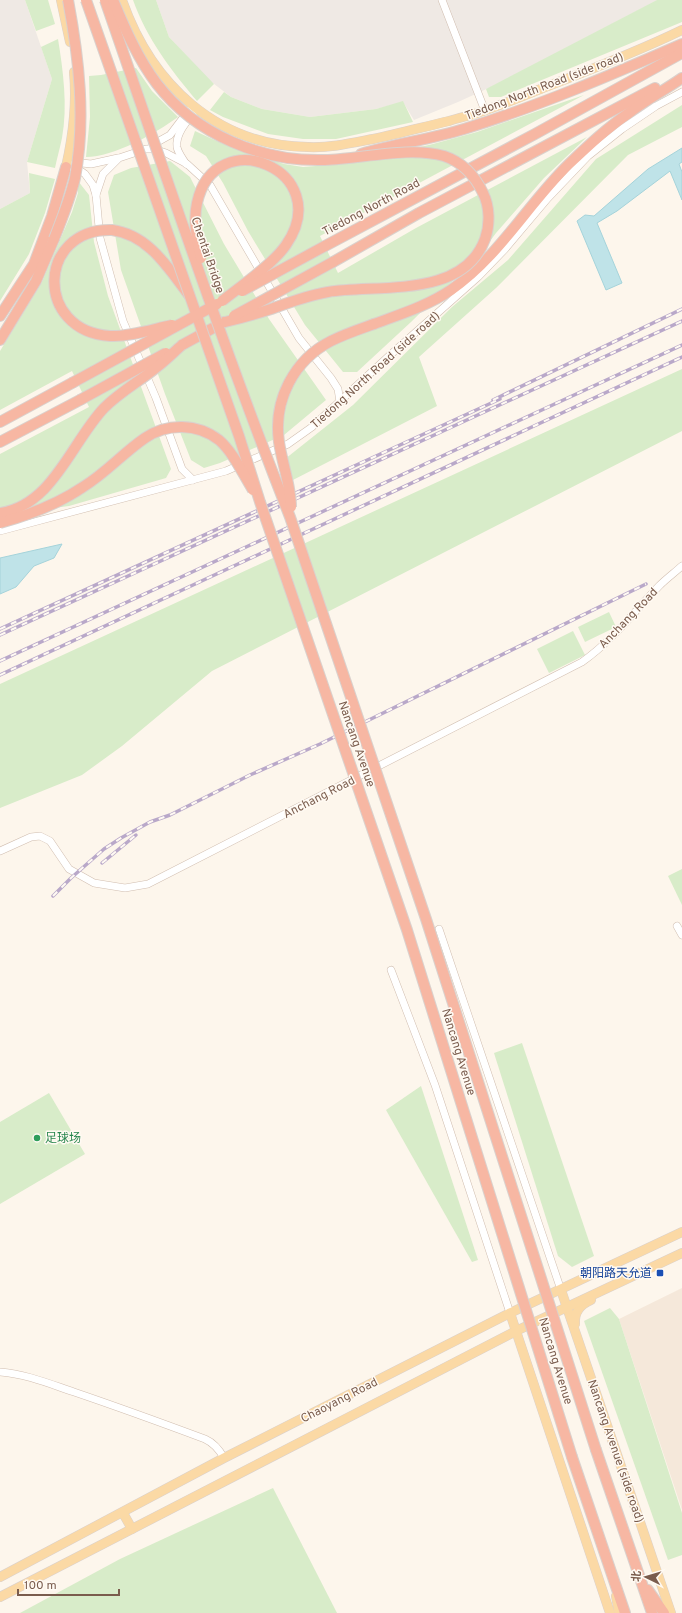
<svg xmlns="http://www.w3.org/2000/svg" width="682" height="1613" font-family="Overpass,'Noto Sans SC',sans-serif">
  <rect width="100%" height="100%" fill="#fdf6ec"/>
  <path fill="#f5e8da" d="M 682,1288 L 682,1510 L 619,1319 Z"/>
  <g fill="#efe9e4">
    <path d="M 0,0 L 25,0 L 52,79 L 27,162 L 30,193 L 0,209 Z"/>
    <path d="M 156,0 L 658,0 L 493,86 L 458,102 L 414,120 L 403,102 L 376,109 L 310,117 L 262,109 L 231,97 L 209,80 L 169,37 Z"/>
  </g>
  <g fill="#d8ecc9">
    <path d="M 25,0 L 48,0 L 55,24 L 36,31 Z"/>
    <path d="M 133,0 L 156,0 L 169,37 L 214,84 L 197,101 C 171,70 147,39 133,0 Z"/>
    <path d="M 657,0 L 682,0 L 682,22 L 501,97 L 489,97 L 486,89 Z"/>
    <path d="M 58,39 C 63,70 68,106 62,138 C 60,148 57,158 55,168 L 27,162 L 52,79 L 41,47 Z"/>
    <path d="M 136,68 L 152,91 L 178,117 C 156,133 114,157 86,157 L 90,117 L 89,76 L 101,75 Z"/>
    <path d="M 224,92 L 231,97 L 262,109 L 310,117 L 376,109 L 403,101 L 413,122 L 336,139 L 303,139 L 268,134 L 223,117 L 210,110 Z"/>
    <path d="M 584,95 L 320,236 L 338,273 L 416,228 L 587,137 L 544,178 L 496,233 L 482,252 L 411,322 L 357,372 L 343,372 L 305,325 L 248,231 L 223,183 L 206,156 L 190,146 L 195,131 L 221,143 L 284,164 L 303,167 L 353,163 L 433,144 L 477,132 Z"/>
    <path d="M 682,105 L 682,127 L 628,155 L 496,288 L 419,357 L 437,406 L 291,481 L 285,459 L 353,405 L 452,307 L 508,260 L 596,159 Z"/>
    <path d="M 170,161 L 190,177 L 224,244 L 269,319 L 326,400 L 284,435 L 220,463 L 204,468 L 191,460 L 165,394 L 121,270 L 108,192 L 114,175 L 131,168 Z"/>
    <path d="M 29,173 L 55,179 L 45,213 L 29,254 L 0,301 L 0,209 L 30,193 Z"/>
    <path d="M 78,181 L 89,195 L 94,242 L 108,296 L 171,469 L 166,478 L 69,506 L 0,515 L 0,454 L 89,407 L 72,371 L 0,410 L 0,351 L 41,284 L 72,212 L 78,193 Z"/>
    <path d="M 682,369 L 682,431 L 212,671 L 122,746 L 82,775 L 0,808 L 0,684 Z"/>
    <path d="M 609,612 L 616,627 L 585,642 L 578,627 Z"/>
    <path d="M 573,631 L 585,655 L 549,673 L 537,649 Z"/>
    <path d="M 682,869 L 682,905 L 668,876 Z"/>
    <path d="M 522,1043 L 594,1256 L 572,1267 L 558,1256 L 494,1053 Z"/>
    <path d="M 421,1086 L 478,1260 L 472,1262 L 386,1110 Z"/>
    <path d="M 49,1093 L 85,1154 L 0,1204 L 0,1122 Z"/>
    <path d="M 610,1308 L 619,1319 L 682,1513 L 682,1555 L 668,1560 L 584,1321 Z"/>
    <path d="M 273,1488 L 337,1613 L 20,1613 L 120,1559 Z"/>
  </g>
  <g fill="#bfe3e8" stroke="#a5d3da">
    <path d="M 682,148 L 682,162 L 679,164 L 682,172 L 682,200 L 670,171 L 617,211 L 597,223 L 622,283 L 606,290 L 577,221 L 585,215 L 594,216 L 648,169 Z"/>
    <path d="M 62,544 L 54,558 L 34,566 L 16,587 L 0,594 L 0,558 Z"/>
  </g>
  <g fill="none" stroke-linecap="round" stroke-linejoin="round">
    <defs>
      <g id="minor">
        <path d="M 442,0 L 485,111"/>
        <path d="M 152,145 L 170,135 L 189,110"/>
        <path d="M 73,162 L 91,164 L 118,158"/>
        <path d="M 186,164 C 183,159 178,153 177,147 C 175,133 189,119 197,109"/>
        <path d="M 72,168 L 78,169 L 85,174 L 93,185 L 96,195 L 100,238 L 123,321 L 156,398 L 182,469 L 193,480"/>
        <path d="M 96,195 L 103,174 L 119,158 L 146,149 L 154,149 L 166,153 L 187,164 L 210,185 L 299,338 L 331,378 L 338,389 L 340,402"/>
        <path d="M 0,531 L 226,471 L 288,444 L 312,427 L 389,356 L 478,277 L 505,249 L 548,198 L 588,156 L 622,129 L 656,106 L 682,92"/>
        <path d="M 0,851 L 31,837 L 40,836 L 50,841 L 69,869 L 94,883 L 125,888 L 148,884 L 582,662 C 613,640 633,613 659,586 C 666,579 674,573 682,566"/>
        <path d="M 677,926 L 682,935"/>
        <path d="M 439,929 L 561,1290"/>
        <path d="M 391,970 L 435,1085 L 510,1313"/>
        <path d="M 0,1372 C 26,1374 50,1384 74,1392 C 118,1407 162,1423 205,1439 C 214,1443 219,1449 224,1458"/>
      </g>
      <g id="major">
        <path d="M 61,0 L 70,42"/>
        <path d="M 122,0 C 151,83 216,146 308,147 C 330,148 352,143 373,139 C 398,134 423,127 449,121 C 461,117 474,115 486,110 C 504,104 521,97 538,90 C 587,71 635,53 682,30"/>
        <path d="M 66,167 C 73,136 77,103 74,72"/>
        <path d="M 561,1290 L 671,1613"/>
        <path d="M 510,1313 L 610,1613"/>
        <path d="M 575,1324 C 574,1312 580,1305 591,1300"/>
        <path d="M 123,1513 L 132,1529"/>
        <path d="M 0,1577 L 224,1458 L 510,1313 L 682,1232"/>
        <path d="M 616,1596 L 619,1613"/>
        <path d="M 0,1597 L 516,1331 L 682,1253"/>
      </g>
      <g id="highway">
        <path d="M 361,154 C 395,144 431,139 464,129 C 539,106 611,75 682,44"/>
        <path d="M 112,230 C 149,235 168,268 189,295"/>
        <path d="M 325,246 L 535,134 L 682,53"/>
        <path d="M 333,262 L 419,213 L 655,88"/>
        <path d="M 0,316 L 34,264 L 52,216 L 66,167"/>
        <path d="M 374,324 C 401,314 427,306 451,290 C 499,257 528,204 569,164 C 588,146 607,128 629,113 C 646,100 665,90 682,78"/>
        <path d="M 0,340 L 36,281 L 54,239"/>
        <path d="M 182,345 L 224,322"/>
        <path d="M 0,422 L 72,383"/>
        <path d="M 0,442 L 80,400"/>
        <path d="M 596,1450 L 652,1613"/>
        <path d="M 572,1457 L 625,1613"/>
        <path d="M 648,1590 L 664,1613"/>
      </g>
    </defs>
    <use href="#minor" stroke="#d1beb0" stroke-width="8"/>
    <use href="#major" stroke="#dad1cd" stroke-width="10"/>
    <use href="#highway" stroke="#dad1cd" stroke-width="12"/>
    <use href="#minor" stroke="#fff" stroke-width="7"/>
    <use href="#major" stroke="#fbd9a5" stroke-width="9"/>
    <use href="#highway" stroke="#f7b7a3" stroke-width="10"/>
    <defs>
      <g id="rail">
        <path d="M 493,400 L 682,309"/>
        <path d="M 0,629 L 500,399"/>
        <path d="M 0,635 L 682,321"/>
        <path d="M 0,661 L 682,345"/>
        <path d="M 0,675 L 682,357"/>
        <path d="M 102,863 L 136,835"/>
        <path d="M 53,896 L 71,878 L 104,849 L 121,838 L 150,822 L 170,815 L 250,775 L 320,744 L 646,584"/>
      </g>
    </defs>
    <use href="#rail" stroke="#b9a8c9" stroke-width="3.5"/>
    <use href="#rail" stroke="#fffaf3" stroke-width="2" stroke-dasharray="6" stroke-linecap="butt"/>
    <defs>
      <g id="highway-bridge">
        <path d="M 86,0 L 239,436 L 260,502 L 407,930 L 572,1457"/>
        <path d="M 105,0 C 165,173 223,347 290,517 L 426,919 L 596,1450"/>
        <path d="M 113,0 C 125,29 138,59 157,84 C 196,135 262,162 325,160 C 361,159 409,146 444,156 C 462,162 475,176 483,193 C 490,207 490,225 485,239 C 463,299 378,284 328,292 C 309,295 290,302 271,309 C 256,314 241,318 225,322"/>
        <path d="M 112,230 C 37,228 34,331 110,336 C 130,337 153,329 172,325"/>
        <path d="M 54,239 C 62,219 70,199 75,178 C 86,120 79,58 68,0"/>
        <path d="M 201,258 C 197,240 193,221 197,203 C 215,120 337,171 286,245 C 273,264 241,286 222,301"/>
        <path d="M 242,291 L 325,246"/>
        <path d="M 234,316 L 333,262"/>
        <path d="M 72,383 L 217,304"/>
        <path d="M 80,400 L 166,353"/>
        <path d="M 291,507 C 291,486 282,463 279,442 C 273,400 294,360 331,341 C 345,334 360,329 374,324"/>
        <path d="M 0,513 C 53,505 71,443 104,408 C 120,392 140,381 157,367 C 166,360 174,352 182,345"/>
        <path d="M 0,523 C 29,515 58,504 83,487 C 106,473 123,453 145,438 C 167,423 197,423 219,440 C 233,452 243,474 253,490"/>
      </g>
    </defs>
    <use href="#highway-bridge" stroke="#dad1cd" stroke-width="12" stroke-linecap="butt"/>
    <use href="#highway-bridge" stroke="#f7b7a3" stroke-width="10"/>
  </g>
  <circle fill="#2e9e5b" stroke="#fffaf3" stroke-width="1.5" cx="37" cy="1138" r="4"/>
  <rect fill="#1a4fb4" stroke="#fffaf3" stroke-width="1.5" x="656" y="1269" width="8" height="8" rx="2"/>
  <g text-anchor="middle" stroke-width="3" stroke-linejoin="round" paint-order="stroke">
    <g font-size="12" fill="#7a5c4d" stroke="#fffaf3">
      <text transform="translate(544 86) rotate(-21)" y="4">Tiedong North Road (side road)</text>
      <text transform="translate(371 207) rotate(-28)" y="4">Tiedong North Road</text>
      <text transform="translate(208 255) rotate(71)" y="4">Chentai Bridge</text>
      <text transform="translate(375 370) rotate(-42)" y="4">Tiedong North Road (side road)</text>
      <text transform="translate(628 618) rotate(-46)" y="4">Anchang Road</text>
      <text transform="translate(357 744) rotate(71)" y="4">Nancang Avenue</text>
      <text transform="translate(319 797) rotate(-27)" y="4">Anchang Road</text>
      <text transform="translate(459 1052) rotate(73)" y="4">Nancang Avenue</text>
      <text transform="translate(556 1361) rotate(73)" y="4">Nancang Avenue</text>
      <text transform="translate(339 1400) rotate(-27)" y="4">Chaoyang Road</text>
      <text transform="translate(616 1451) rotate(71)" y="4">Nancang Avenue (side road)</text>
    </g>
    <g font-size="12" fill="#27864d" stroke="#fffaf3" text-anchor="start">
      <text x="45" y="1142">足球场</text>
    </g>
    <g font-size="12" fill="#164399" stroke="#fffaf3" text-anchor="end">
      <text x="652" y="1277">朝阳路天允道</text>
    </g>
  </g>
  <g transform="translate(646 1577) rotate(275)" stroke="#fffaf3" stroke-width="3" paint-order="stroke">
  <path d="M0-3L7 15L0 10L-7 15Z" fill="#7a5c4d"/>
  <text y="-6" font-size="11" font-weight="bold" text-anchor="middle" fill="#7a5c4d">北</text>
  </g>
  <path d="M18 1589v6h101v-6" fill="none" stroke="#7a5c4d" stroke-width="2"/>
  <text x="24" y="1589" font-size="12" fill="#7a5c4d" stroke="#fffaf3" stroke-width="3" paint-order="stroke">100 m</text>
</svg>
